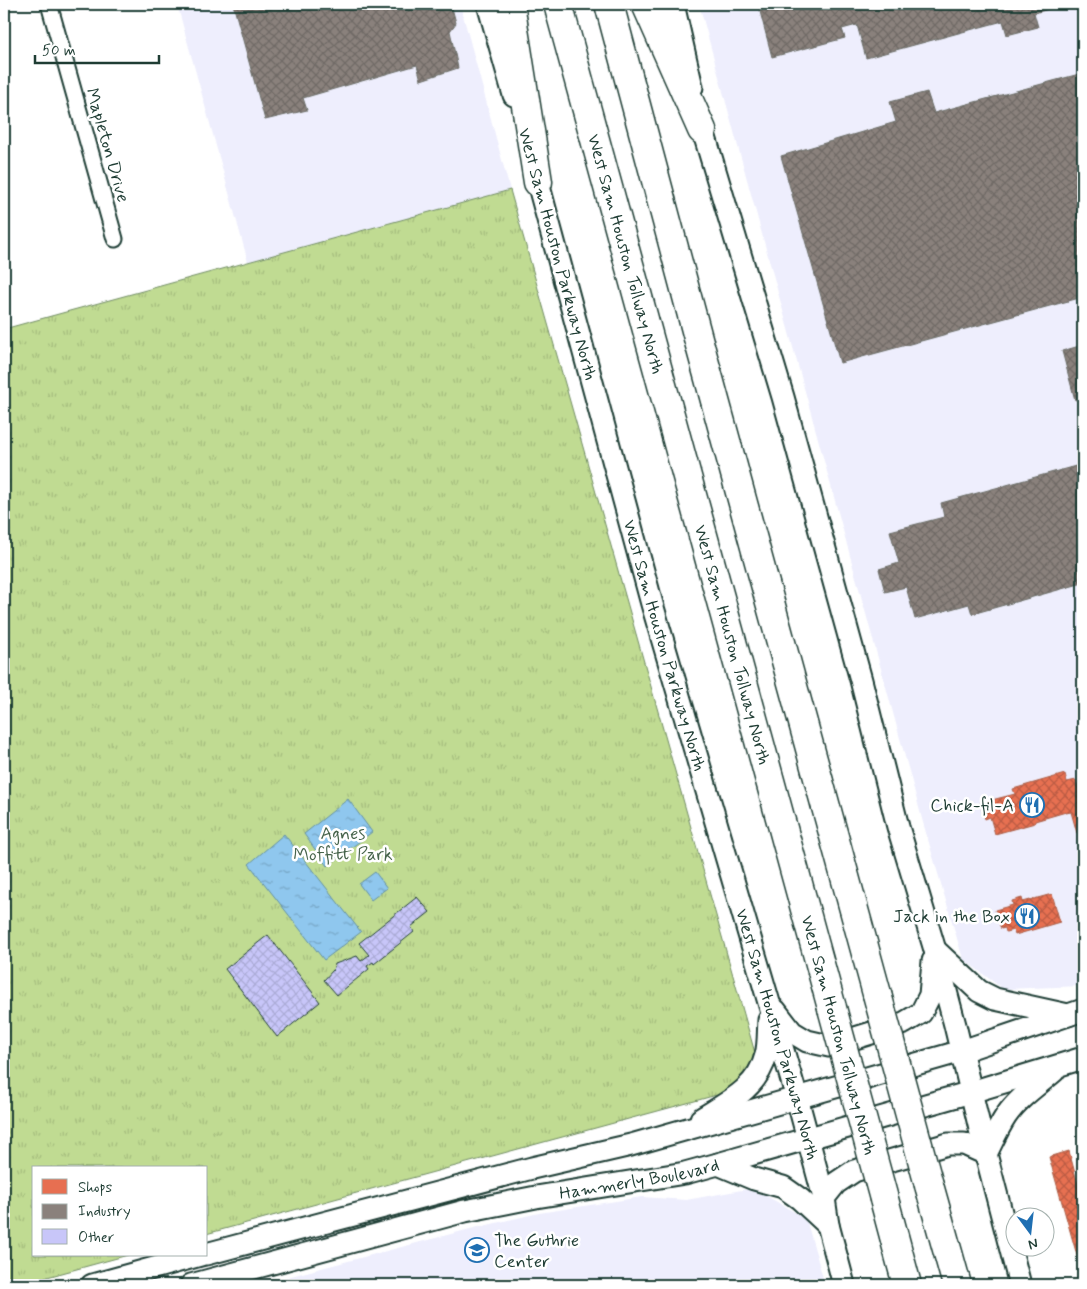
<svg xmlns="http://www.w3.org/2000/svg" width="1087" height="1289" font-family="Mynerve,sans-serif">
  <defs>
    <pattern id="park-tufts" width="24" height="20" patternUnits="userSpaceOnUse" patternTransform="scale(1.25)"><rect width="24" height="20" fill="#c0db92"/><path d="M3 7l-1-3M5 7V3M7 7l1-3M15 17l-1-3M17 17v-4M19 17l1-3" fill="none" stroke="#a5bd7e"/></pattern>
    <pattern id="water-ripples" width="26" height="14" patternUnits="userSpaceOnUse" patternTransform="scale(1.25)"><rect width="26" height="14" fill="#8fc7ee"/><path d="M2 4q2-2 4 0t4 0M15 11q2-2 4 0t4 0" fill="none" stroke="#74a3c2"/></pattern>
    <pattern id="shops-cross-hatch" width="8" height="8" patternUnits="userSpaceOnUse" patternTransform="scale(1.25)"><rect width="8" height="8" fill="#e76f51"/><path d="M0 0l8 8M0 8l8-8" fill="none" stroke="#bb5c44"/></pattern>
    <pattern id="industry-cross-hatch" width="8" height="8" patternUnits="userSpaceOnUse" patternTransform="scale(1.25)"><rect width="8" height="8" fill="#8a817c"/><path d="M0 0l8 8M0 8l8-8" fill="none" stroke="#706b66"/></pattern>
    <pattern id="building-cross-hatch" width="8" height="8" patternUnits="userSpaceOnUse" patternTransform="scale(1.25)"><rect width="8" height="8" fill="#c8c6f9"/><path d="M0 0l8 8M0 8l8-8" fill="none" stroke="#ababd6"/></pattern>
  </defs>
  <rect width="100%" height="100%" fill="#fff"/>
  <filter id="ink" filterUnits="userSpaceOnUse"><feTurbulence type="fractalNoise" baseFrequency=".02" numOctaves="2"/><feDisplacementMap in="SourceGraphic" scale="10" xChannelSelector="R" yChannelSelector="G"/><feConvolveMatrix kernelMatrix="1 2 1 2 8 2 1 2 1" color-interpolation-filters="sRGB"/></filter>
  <g filter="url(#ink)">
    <g fill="#eeeefd">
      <path d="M 177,4 L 460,4 L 510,190 L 248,262 Z"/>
      <path d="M 699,4 L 1083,4 L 1083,986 L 1003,989 L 963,959 L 924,826 Z"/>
      <path d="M 753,1188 L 806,1219 L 825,1285 L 257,1285 L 470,1229 L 539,1213 L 642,1197 L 686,1200 Z"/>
    </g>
    <path fill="url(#park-tufts)" stroke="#708c63" d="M 510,190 L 757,1060 L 735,1090 L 206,1234 L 206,1168 L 34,1168 L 34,1255 L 128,1255 L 18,1285 L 4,1285 L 4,329 Z"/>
    <g fill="url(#water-ripples)" stroke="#6290a4">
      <path d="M 348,799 L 372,832 L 327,866 L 304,834 Z"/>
      <path d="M 284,834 L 361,932 L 324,960 L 249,864 Z"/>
      <path d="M 375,872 L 387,888 L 371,900 L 359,884 Z"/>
    </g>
    <g fill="url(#shops-cross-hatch)" stroke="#ab6048">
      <path d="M 1065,774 L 1067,782 L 1076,780 L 1083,806 L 1083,810 L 1078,811 L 1079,815 L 1083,814 L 1083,832 L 1077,833 L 1071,812 L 1066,813 L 1066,812 L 1035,821 L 1035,823 L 995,834 L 990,817 L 985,819 L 980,803 L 1015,794 L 1013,789 Z"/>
      <path d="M 1052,894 L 1060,922 L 1015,935 L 1013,930 L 1006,932 L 1005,928 L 1001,929 L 995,910 L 1013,905 L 1012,901 L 1022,898 L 1023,902 Z"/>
      <path d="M 1069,1151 L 1083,1203 L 1083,1258 L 1078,1259 L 1049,1157 Z"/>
    </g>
    <g fill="url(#industry-cross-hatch)" stroke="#6a6d66">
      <path d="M 233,4 L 451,4 L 456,23 L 450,31 L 458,68 L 421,80 L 417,65 L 303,98 L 307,110 L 265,120 Z"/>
      <path d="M 758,4 L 1068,4 L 1034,13 L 1038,27 L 1007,35 L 1003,21 L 866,58 L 857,25 L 842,29 L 845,38 L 772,57 Z"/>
      <path d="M 1083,73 L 1083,297 L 840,363 L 781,156 L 896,122 L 890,102 L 927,92 L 934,113 Z"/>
      <path d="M 1083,345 L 1083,398 L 1075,400 L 1062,351 Z"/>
      <path d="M 1083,464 L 1083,583 L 972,614 L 969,604 L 915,619 L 906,587 L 885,592 L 879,569 L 899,563 L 890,531 L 944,517 L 941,503 Z"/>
    </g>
    <g fill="url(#building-cross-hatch)" stroke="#1f3d34">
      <path d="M 417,897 L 430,912 L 411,927 L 414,932 L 374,964 L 373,962 L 367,966 L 369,969 L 337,995 L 324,980 L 333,970 L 335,964 L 357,956 L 361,961 L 369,955 L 359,943 Z"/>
      <path d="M 268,935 L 320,1002 L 277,1037 L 225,969 Z"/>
    </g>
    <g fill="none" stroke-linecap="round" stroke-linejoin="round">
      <defs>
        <path id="street" d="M 49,4 L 115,239"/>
        <g id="secondary">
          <path d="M 488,4 L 514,95"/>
          <path d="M 673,4 L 692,87"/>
          <path d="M 699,117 L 783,397 L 861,680 L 898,827 L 935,950 L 955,1025 L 986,1154 L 1020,1285"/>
          <path id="s1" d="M 534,168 L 652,604 L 797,1098 L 824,1198 L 828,1225 L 844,1285"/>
          <path d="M 935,950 L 979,991 L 995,999 L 1068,1015"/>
          <path d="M 775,1010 L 792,1032 L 807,1041 L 829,1046 L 904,1023 L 921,1013 L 930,995 L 933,961"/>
          <path d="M 701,1119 C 728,1102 758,1088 766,1055 C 769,1044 768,1031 769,1020"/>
          <path d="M 986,1154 C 992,1142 998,1128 1006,1116 C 1018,1098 1038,1085 1054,1071"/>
          <path d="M 718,1164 L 754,1179 L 783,1187 L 800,1199 L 828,1225"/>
          <path d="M 824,1198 L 836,1183 L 854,1171 L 948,1144 L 964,1144 L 986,1154"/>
          <path d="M 206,1254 L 532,1168 L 631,1145 L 962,1051 L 1083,1010"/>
          <path d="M 92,1285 L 201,1255"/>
          <path id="s2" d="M 191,1285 L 465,1211 L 536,1197 L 685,1173 L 718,1164 L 971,1092 L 1083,1058"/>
        </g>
        <g id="highway">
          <path d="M 510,4 L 538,182"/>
          <path id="s3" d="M 558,4 L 832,1008"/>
          <path d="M 609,4 L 702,353 L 877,994"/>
          <path d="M 646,4 L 702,130"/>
          <path d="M 929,1185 L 957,1285"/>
          <path d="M 884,1199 L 907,1285"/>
        </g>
      </defs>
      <use href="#street" stroke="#1f3d34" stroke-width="19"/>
      <use href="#secondary" stroke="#1f3d34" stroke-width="25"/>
      <use href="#highway" stroke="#1f3d34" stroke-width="31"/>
      <use href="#street" stroke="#fff" stroke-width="15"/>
      <use href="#secondary" stroke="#fff" stroke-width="21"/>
      <use href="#highway" stroke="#fff" stroke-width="28"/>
      <defs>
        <g id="highway-bridge">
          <path d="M 877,994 L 929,1185"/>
          <path d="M 832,1008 L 884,1199"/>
        </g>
      </defs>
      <use href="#highway-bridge" stroke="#1f3d34" stroke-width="31" stroke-linecap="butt"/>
      <use href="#highway-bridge" stroke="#fff" stroke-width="28"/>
    </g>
  </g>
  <defs>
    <symbol id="restaurant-ring" viewBox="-11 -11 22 22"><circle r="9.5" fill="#fff" stroke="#1f6fb2" stroke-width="1.5"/><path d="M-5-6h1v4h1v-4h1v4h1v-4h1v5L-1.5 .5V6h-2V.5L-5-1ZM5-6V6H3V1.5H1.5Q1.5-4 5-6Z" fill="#1f6fb2"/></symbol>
    <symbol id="school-ring" viewBox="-11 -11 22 22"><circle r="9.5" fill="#fff" stroke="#1f6fb2" stroke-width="1.5"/><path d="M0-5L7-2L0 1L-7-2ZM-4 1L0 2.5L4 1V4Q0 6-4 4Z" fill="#1f6fb2"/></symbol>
  </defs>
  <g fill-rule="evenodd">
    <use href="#restaurant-ring" x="1018" y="791" width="28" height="28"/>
    <use href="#restaurant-ring" x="1013" y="902" width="28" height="28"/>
    <use href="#school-ring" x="463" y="1236" width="28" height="28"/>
  </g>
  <g text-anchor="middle" stroke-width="5" stroke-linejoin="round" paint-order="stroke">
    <g font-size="18" fill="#1f3d34" stroke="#fff">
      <text transform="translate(108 145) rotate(74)" y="6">Mapleton Drive</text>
      <text transform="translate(558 254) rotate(75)" y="6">West Sam Houston Parkway North</text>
      <text dy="6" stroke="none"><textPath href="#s3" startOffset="259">West Sam Houston Tollway North</textPath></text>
      <text dy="6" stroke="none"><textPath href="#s3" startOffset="664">West Sam Houston Tollway North</textPath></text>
      <text dy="6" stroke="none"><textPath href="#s1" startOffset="495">West Sam Houston Parkway North</textPath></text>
      <text dy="6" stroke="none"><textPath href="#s1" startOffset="900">West Sam Houston Parkway North</textPath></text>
      <text transform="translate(839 1035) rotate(75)" y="6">West Sam Houston Tollway North</text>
      <text dy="6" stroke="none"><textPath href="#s2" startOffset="461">Hammerly Boulevard</textPath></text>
    </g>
    <g font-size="18" fill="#1f3d34" stroke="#fff" text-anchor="end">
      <text x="1014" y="811">Chick-fil-A</text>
      <text x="1010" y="922">Jack in the Box</text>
      <text x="494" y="1246" text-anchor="start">The Guthrie<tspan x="494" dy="21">Center</tspan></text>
    </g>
    <g font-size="18" fill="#47644c" stroke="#fff">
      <text x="343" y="839">Agnes<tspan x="343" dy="21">Moffitt Park</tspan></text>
    </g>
  </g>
  <rect width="1087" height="1289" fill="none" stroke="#fff" stroke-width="20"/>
  <rect x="10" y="10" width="1067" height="1269" fill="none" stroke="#1f3d34" stroke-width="2" filter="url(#ink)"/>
  <rect x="32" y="1166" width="175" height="90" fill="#ffffff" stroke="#a5b1ae"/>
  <rect x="42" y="1179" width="25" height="15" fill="#e76f51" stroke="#a5b1ae"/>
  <text x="78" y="1192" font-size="15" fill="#1f3d34">Shops</text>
  <rect x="42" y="1204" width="25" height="15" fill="#8a817c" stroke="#a5b1ae"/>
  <text x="78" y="1216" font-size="15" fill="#1f3d34">Industry</text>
  <rect x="42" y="1229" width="25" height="15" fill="#c8c6f9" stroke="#a5b1ae"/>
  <text x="78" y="1242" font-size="15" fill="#1f3d34">Other</text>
  <g transform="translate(1030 1232) rotate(165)"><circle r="24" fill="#ffffff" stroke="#a5b1ae"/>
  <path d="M0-4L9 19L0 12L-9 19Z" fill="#1f6fb2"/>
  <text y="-8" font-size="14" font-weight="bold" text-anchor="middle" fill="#1f3d34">N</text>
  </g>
  <path d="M35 55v8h124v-8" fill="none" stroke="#1f3d34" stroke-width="2.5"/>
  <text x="42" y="55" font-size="15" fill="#1f3d34" stroke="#ffffff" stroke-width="4" paint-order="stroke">50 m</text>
</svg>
